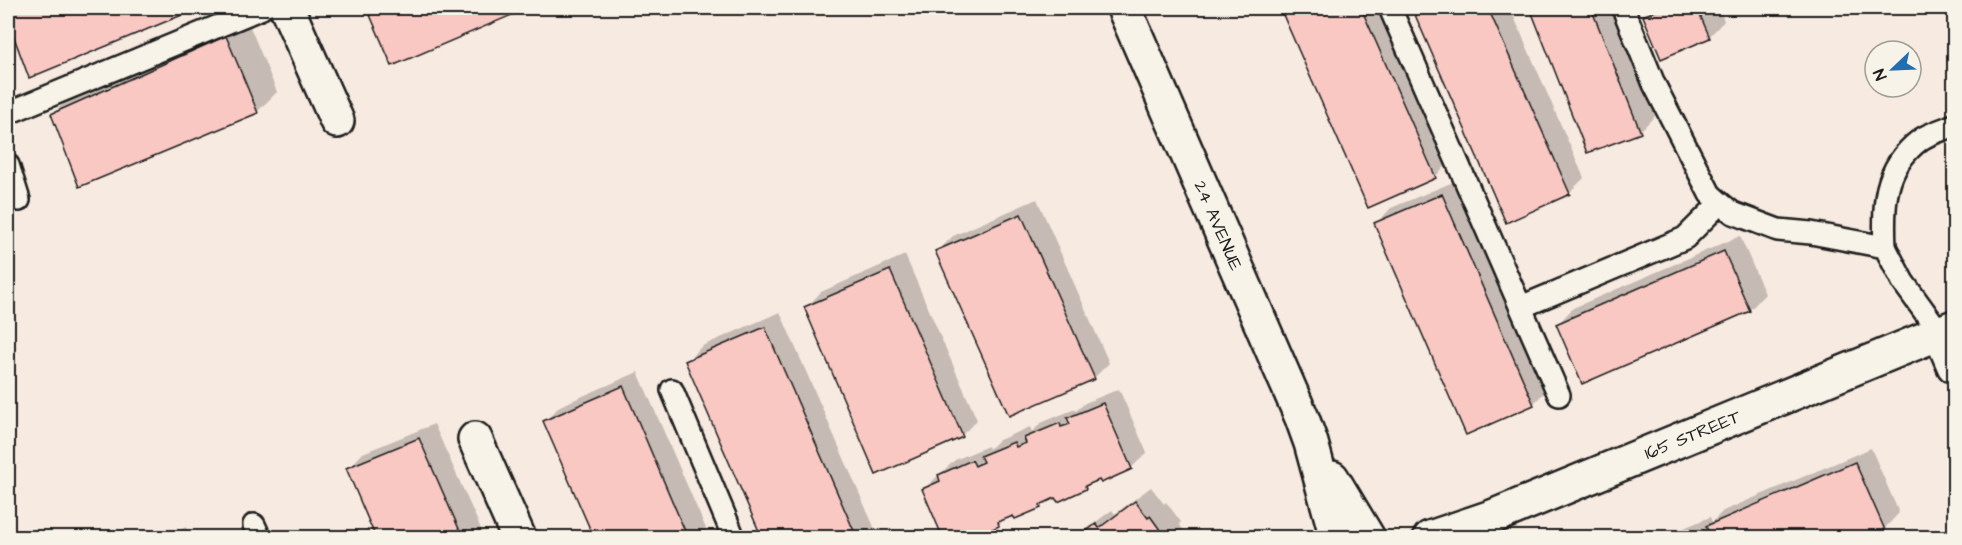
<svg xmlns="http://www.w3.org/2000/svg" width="1962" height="545" font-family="'Architects Daughter',sans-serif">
  <rect width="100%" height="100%" fill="#f7eae1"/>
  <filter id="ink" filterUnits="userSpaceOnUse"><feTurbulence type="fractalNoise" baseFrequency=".0167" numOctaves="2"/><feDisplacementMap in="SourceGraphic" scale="12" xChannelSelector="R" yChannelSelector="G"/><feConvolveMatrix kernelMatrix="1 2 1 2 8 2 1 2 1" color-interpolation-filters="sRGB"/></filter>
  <g filter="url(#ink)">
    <g fill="#0003">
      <path d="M 8,8 L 195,8 L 30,76 L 8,17 Z"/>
      <path d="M 369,8 L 524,8 L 393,64 Z"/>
      <path d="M 1282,8 L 1383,8 L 1450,161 L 1435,177 L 1368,206 Z"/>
      <path d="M 1414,8 L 1510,8 L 1584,178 L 1569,193 L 1506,221 Z"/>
      <path d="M 1531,8 L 1613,8 L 1655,116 L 1640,131 L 1588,151 Z"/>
      <path d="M 1654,8 L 1719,8 L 1724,21 L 1709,37 L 1644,17 Z"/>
      <path d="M 246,17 L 277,92 L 257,112 L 52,115 L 73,94 Z"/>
      <path d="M 1458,180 L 1549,388 L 1533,404 L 1376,224 L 1391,208 Z"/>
      <path d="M 1037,199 L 1109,363 L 1094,378 L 937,252 L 953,236 Z"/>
      <path d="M 1740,236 L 1765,294 L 1750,310 L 1583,382 L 1558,324 L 1573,308 Z"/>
      <path d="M 905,255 L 977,420 L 962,435 L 806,308 L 821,292 Z"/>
      <path d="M 780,312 L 878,536 L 877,538 L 763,538 L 686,362 L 702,346 Z"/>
      <path d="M 638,372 L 710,538 L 596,538 L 545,421 L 560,406 Z"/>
      <path d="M 1119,389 L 1147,453 L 1131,468 L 1092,481 L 1085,488 L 1047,500 L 1041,507 L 1006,517 L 999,525 L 924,489 L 955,460 L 988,446 L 989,449 L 997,441 L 1030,427 L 1032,432 L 1041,423 L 1075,409 L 1076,411 L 1085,403 Z"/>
      <path d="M 434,424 L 485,538 L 378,538 L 348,469 L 363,453 Z"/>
      <path d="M 1871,448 L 1899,513 L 1884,529 L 1863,538 L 1660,538 L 1710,517 L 1712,522 L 1723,511 Z"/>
      <path d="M 1151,487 L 1164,504 L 1166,502 L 1181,522 L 1179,524 L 1184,531 L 1177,538 L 1074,538 L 1112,510 L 1115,514 Z"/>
      <path d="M 186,527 L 190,538 L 163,538 Z"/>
      <path d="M 348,529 L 351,538 L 329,538 Z"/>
    </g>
    <g fill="#f9c8c3" stroke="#1c1c1c" stroke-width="1.5">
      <path d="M 8,8 L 199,8 L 29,78 L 8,21 Z"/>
      <path d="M 367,8 L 528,8 L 392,66 Z"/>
      <path d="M 1280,8 L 1361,8 L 1436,178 L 1368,208 Z"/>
      <path d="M 1412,8 L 1488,8 L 1570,194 L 1506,223 Z"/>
      <path d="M 1530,8 L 1591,8 L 1641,133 L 1587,153 Z"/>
      <path d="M 1662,8 L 1697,8 L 1710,38 L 1661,59 L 1643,16 Z"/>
      <path d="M 226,36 L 258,113 L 79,187 L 51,114 Z"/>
      <path d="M 1442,194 L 1534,405 L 1466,435 L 1374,223 Z"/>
      <path d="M 1021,214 L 1095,379 L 1009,416 L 935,251 Z"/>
      <path d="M 1724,251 L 1750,311 L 1582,384 L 1556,324 Z"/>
      <path d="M 890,270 L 963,437 L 876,475 L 804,307 Z"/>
      <path d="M 765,327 L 857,538 L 762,538 L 685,361 Z"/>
      <path d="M 623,386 L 688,538 L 594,538 L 543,421 Z"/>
      <path d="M 1103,403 L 1132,469 L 1101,483 L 1099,480 L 1085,486 L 1086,489 L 1058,502 L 1055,498 L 1040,505 L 1041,508 L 1015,519 L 1013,516 L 998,522 L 999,526 L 973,538 L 969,535 L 963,538 L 943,538 L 922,489 L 940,481 L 938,475 L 972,460 L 975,466 L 983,462 L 980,456 L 1014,442 L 1016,447 L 1026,443 L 1024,438 L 1060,423 L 1061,427 L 1070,424 L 1067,418 Z"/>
      <path d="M 419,438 L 463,538 L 376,538 L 346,468 Z"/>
      <path d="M 1855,462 L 1885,530 L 1867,538 L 1711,538 L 1706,526 Z"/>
      <path d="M 1135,501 L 1148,518 L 1150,516 L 1166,538 L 1077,538 L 1096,524 L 1099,528 Z"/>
      <path d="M 1695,531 L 1697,538 L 1679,538 Z"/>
    </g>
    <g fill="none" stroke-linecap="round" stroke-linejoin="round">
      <defs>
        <g id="service">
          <path d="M 1390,8 L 1559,395"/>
          <path d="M 1623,8 L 1654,84 L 1710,194 L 1720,203 L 1733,213 L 1778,230 L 1811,233 L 1885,247 L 1903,282 L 1940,333"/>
          <path d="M 8,113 L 262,8"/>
          <path d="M 8,165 L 19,200"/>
          <path d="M 1885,247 C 1883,206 1883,168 1920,140 C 1929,133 1944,130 1954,125"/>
          <path d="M 1521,307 L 1685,238 L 1720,203"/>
          <path d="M 672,390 L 734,538"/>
          <path d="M 254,525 L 260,538"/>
        </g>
        <g id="minor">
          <path d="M 287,8 L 337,121"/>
          <path d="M 1940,333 L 1954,366"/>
          <path d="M 475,439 L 519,538"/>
          <path id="s1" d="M 1430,538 L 1492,517 L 1954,327"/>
        </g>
        <g id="secondary">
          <path id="s2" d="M 1124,8 L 1302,418 L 1311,443 L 1337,538"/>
          <path d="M 1332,478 L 1368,538"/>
        </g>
      </defs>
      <use href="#service" stroke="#1c1c1c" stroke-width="26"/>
      <use href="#minor" stroke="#1c1c1c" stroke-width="38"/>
      <use href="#secondary" stroke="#1c1c1c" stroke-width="38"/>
      <use href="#service" stroke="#f7f3e8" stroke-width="21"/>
      <use href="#minor" stroke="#f7f3e8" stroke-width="33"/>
      <use href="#secondary" stroke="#f7f3e8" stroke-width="33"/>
    </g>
  </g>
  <g text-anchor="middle" stroke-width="4.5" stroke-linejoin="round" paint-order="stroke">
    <g font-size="18" fill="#1c1c1c" stroke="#f7f3e8">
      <text dy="6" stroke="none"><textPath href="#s2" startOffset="237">24 AVENUE</textPath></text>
      <text dy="6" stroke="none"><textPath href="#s1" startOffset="282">165 STREET</textPath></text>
    </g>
  </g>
  <rect width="1962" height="545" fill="none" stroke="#f7f3e8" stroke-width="30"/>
  <rect x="15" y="15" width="1932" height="515" fill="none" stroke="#1c1c1c" stroke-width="2" filter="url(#ink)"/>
  <g transform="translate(1893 69) rotate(247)"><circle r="28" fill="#f7f3e8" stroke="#9f9d96" stroke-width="1.5"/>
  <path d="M0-4.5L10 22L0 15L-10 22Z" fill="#1f6fb2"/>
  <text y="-9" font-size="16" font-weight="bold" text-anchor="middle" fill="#1c1c1c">N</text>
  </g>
</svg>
